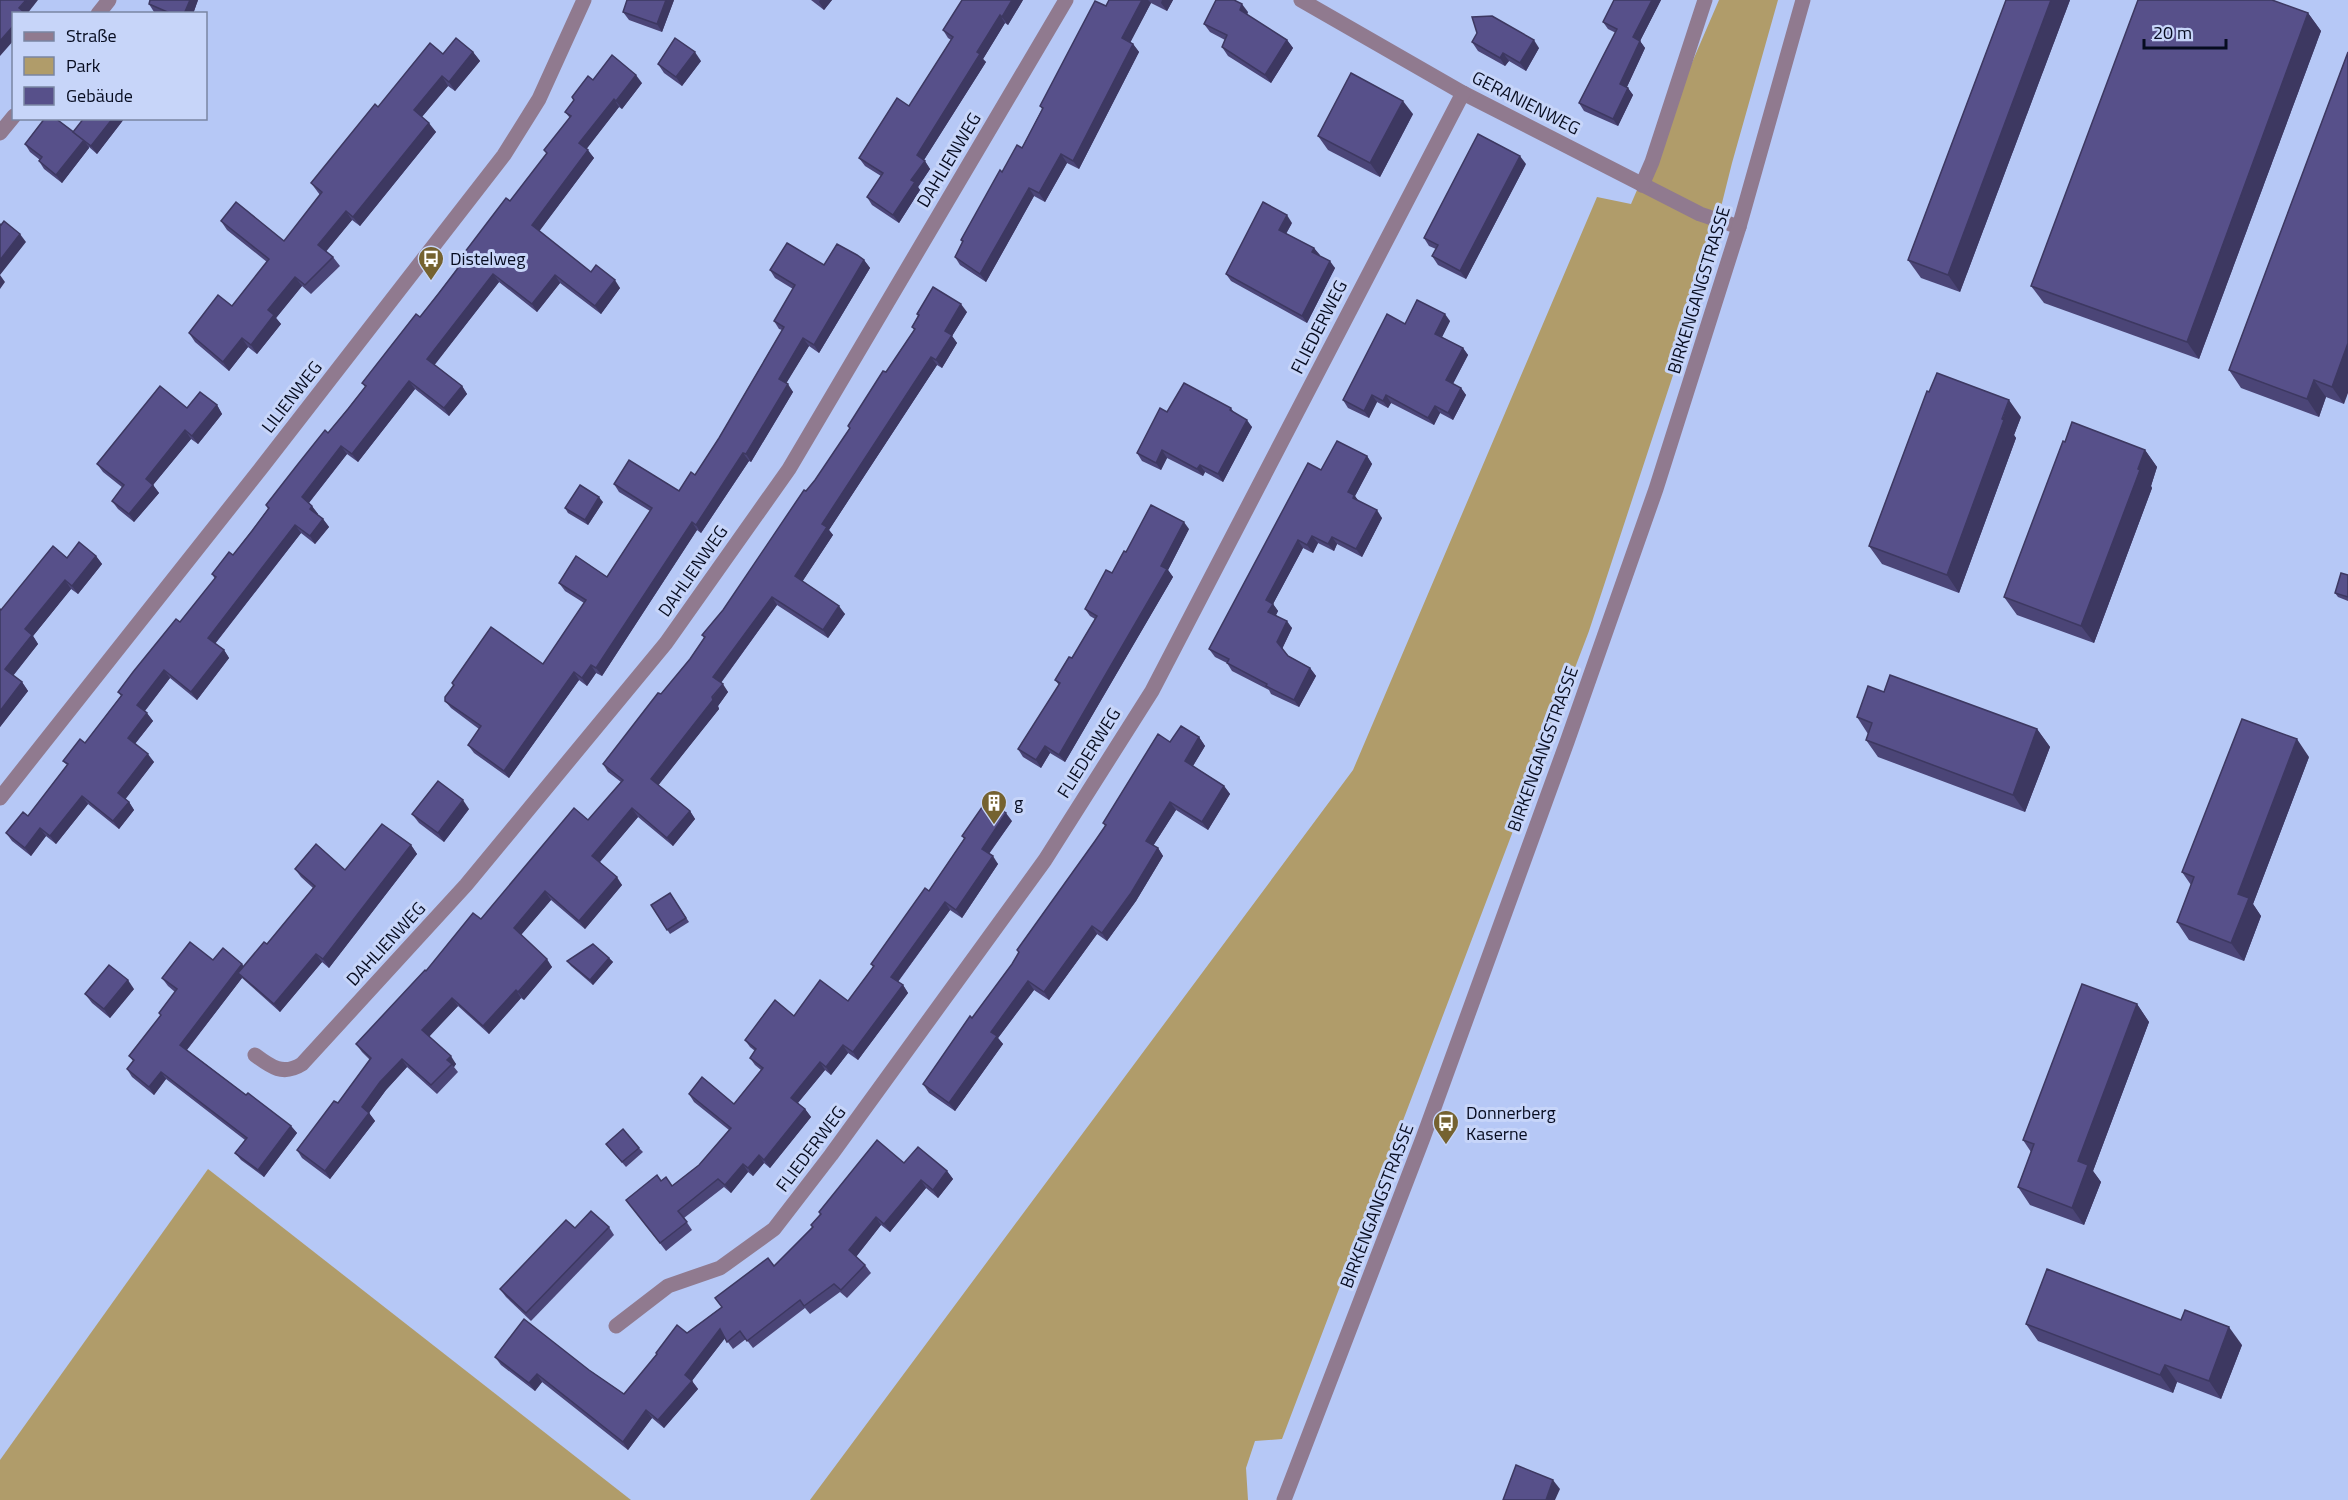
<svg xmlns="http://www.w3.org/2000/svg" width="2348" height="1500" font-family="'Titillium Web',sans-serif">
  <rect width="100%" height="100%" fill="#b6c8f6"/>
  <g fill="#b09c6a">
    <path d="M 1719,0 L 1778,0 L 1732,163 L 1698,299 L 1589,631 L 1282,1439 L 1255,1441 L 1246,1468 L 1248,1500 L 810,1500 L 1353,770 L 1597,197 L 1631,204 Z"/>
    <path d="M 208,1169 L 631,1500 L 0,1500 L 0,1460 Z"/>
  </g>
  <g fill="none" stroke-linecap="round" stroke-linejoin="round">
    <g stroke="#907a8f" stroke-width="15">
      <path d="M 1301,0 L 1463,93 L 1700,214 L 1739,227"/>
      <path d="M 98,14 L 109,0"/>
      <path d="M 0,133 L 14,116"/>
      <path d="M 1642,185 L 1652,162 L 1705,0"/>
      <path d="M 0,798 L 262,467 L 504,155 L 539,99 L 584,0"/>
      <path d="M 255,1055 C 271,1067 283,1076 302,1064 L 466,885 L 666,643 L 789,469 L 1066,0"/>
      <path d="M 616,1326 L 668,1286 L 720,1268 L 774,1229 L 831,1155 L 1045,860 L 1152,691 L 1463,93"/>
      <path d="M 1284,1500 L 1423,1138 L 1567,742 L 1656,489 L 1739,227 L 1803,0"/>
    </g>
  </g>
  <g fill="#4b4577">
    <path d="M 198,0 L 193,14 L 158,14 L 154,12 L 149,4 Z"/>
    <path d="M 674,0 L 662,32 L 629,20 L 623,12 Z"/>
    <path d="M 811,0 L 832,0 L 824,10 Z"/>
    <path d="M 1023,0 L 1008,25 L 1005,23 L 983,59 L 986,62 L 924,160 L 930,169 L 918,187 L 920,190 L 899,223 L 872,205 L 867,197 L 881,176 L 865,166 L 859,158 L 909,106 L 951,40 L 948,38 L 943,30 Z"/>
    <path d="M 1109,0 L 1173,0 L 1167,11 L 1151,3 L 1130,42 L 1133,44 L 1139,52 L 1079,169 L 1067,163 L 1045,202 L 1034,196 L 986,282 L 960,265 L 955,257 L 962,242 L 961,240 L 1002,172 L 1022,148 L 1042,109 L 1040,106 Z"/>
    <path d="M 1614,0 L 1661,0 L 1640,41 L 1645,48 L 1627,87 L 1633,95 L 1618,126 L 1584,111 L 1579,103 L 1616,33 L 1608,29 L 1603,22 Z"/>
    <path d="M 2006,0 L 2070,0 L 1960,292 L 1921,278 L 1908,260 Z"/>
    <path d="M 1248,12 L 1247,15 L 1287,40 L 1293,48 L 1271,83 L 1228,56 L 1222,47 L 1225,40 L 1210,32 L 1204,24 Z"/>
    <path d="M 2308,13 L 2321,31 L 2199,359 L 2044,303 L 2031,286 Z"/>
    <path d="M 1472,42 L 1539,48 L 1526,71 L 1509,61 L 1505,66 L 1478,51 Z"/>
    <path d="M 473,52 L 480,61 L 455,91 L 448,86 L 422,117 L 436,132 L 360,226 L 352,220 L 326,251 L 333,257 L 340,266 L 311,294 L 302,286 L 276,318 L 281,324 L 257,354 L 248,347 L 229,371 L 195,342 L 189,333 L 232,306 L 267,262 L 227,230 L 221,221 L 284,241 L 320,195 L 311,183 L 378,107 L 443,54 Z"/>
    <path d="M 2348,52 L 2344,404 L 2326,397 L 2319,417 L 2241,388 L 2229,370 Z"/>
    <path d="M 701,61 L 682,86 L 664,73 L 658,64 Z"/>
    <path d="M 593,80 L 642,83 L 622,109 L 619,107 L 586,149 L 594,158 L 539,231 L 591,272 L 620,288 L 601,314 L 560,283 L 537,312 L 499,282 L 434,365 L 462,386 L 467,394 L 449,416 L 415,389 L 358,462 L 347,454 L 309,503 L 318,514 L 317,515 L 323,519 L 329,527 L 315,544 L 301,533 L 215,644 L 224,650 L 229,658 L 197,700 L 170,678 L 145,711 L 153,721 L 135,744 L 154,762 L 125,799 L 129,802 L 134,810 L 119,829 L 88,804 L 56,844 L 46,836 L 31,856 L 12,841 L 6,833 L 28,816 L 67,765 L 63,761 L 85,743 L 121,696 L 118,692 L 180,622 L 215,579 L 212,574 L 233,555 L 268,509 L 266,505 L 328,433 L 365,387 L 362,383 L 420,317 L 457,269 L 455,265 L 510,201 L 547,154 L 544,150 L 570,118 L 565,112 L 574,100 L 572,97 Z"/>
    <path d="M 1413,114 L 1380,177 L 1328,150 L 1318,136 Z"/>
    <path d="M 124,119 L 97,154 L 89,147 L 89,148 L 62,183 L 44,169 L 39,161 L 40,160 L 30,152 L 25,144 L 74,133 Z"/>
    <path d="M 1526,164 L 1466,279 L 1438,265 L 1432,256 L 1436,249 L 1429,246 L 1424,238 Z"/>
    <path d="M 1292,223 L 1286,234 L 1314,248 L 1319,255 L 1335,268 L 1307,323 L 1231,281 L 1226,274 Z"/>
    <path d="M 864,260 L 870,268 L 819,353 L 809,346 L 786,383 L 793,392 L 751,462 L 749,461 L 701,533 L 697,530 L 602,676 L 596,673 L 587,686 L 579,680 L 509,778 L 474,753 L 468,745 L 479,729 L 451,708 L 445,701 L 453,685 L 452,683 L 543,664 L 584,603 L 565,591 L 559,583 L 607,577 L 650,511 L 619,492 L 614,484 L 679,491 L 695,475 L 719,438 L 782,330 L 779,329 L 774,321 L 793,289 L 775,278 L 770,270 L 824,265 Z"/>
    <path d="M 967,312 L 952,336 L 957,343 L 942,368 L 937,365 L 829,530 L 833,535 L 802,582 L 845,614 L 828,638 L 777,605 L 721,683 L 728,692 L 718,706 L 719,709 L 658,785 L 690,811 L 695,819 L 673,846 L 638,817 L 600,862 L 622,885 L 585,929 L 551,900 L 521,935 L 552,967 L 524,1000 L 521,998 L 489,1034 L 458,1006 L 429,1036 L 456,1064 L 454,1067 L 458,1072 L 437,1094 L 407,1067 L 386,1090 L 369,1113 L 375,1121 L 330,1179 L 302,1158 L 297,1150 L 338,1103 L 370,1060 L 362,1052 L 356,1044 L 426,971 L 481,919 L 588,820 L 621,782 L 608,772 L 603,764 L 690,659 L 704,638 L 702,635 L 723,610 L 806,491 L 815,480 L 850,429 L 848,426 L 886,372 L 914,330 L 912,327 L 918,316 L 917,314 Z"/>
    <path d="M 1450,321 L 1442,337 L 1463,348 L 1468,355 L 1453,384 L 1461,388 L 1466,395 L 1453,420 L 1440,413 L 1434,425 L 1391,403 L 1388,408 L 1377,402 L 1369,418 L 1348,408 L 1343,400 L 1405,324 Z"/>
    <path d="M 217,405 L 222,414 L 198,444 L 191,439 L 153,485 L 159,493 L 134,522 L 118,509 L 112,501 L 123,488 L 103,472 L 97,464 L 187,408 Z"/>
    <path d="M 1231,408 L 1235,414 L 1252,427 L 1223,482 L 1205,472 L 1203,476 L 1167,458 L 1161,470 L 1142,461 L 1137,453 Z"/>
    <path d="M 2021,417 L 2014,435 L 2016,438 L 1959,593 L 1882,564 L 1869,546 Z"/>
    <path d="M 2065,442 L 2145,450 L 2157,467 L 2151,486 L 2152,488 L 2094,643 L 2017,615 L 2004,597 Z"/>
    <path d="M 1367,456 L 1372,464 L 1355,496 L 1358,501 L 1382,518 L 1362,557 L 1337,544 L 1334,551 L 1318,543 L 1313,553 L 1303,548 L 1273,604 L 1278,611 L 1276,615 L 1292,628 L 1282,649 L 1288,656 L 1310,668 L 1316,676 L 1299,707 L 1271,694 L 1269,690 L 1232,671 L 1227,663 L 1215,657 L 1209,649 L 1321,470 Z"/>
    <path d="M 603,502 L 588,525 L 568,513 L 565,508 Z"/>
    <path d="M 1189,529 L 1168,570 L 1173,577 L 1065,762 L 1050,753 L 1041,768 L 1023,757 L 1018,749 L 1059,685 L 1055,680 L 1072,658 L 1095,619 L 1090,616 L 1085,609 L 1112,573 L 1126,552 Z"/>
    <path d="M 96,556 L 102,564 L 78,594 L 71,589 L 33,636 L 38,644 L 13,676 L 22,682 L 28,691 L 0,727 L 0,609 L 1,610 L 67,558 Z"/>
    <path d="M 2348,575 L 2348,601 L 2338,597 L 2335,593 Z"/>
    <path d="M 1884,692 L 2037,729 L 2050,747 L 2025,812 L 1878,757 L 1866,740 L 1868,734 L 1857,717 Z"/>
    <path d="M 1199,737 L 1205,746 L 1193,766 L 1224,786 L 1230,794 L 1208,830 L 1176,810 L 1153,846 L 1158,848 L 1163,856 L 1136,901 L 1107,941 L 1097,934 L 1049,1000 L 1034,990 L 998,1038 L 1003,1044 L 955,1111 L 929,1093 L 923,1084 L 1012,964 L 1019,953 L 1017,950 L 1095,841 L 1105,826 L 1103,823 L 1170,742 Z"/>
    <path d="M 2309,757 L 2253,904 L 2261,916 L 2244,961 L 2189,940 L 2177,922 L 2191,885 L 2182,872 Z"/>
    <path d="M 469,809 L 444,842 L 419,823 L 412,814 Z"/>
    <path d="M 1012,821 L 989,854 L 998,864 L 962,918 L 950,910 L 898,982 L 903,985 L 908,993 L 858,1060 L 848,1053 L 831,1075 L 825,1070 L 798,1103 L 805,1109 L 811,1117 L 770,1168 L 764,1163 L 753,1176 L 748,1172 L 731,1193 L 724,1187 L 684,1218 L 692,1230 L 666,1251 L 626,1200 L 661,1181 L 672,1186 L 699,1165 L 729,1130 L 694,1102 L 689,1094 L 734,1104 L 761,1070 L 755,1065 L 750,1058 L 755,1051 L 750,1047 L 745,1040 L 794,1016 L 848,1001 L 873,967 L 871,964 L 929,891 L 964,839 L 962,836 Z"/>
    <path d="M 411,845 L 417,854 L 329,968 L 322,962 L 280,1012 L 242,978 L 187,1050 L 246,1095 L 291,1126 L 297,1133 L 264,1177 L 241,1160 L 235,1153 L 245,1140 L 166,1079 L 154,1095 L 132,1077 L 127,1069 L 133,1061 L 129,1056 L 161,1015 L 159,1013 L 175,992 L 168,986 L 162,978 L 213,960 L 244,966 L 267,944 L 313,888 L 301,877 L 295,869 L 345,870 Z"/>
    <path d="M 670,893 L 689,922 L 670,934 L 651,905 Z"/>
    <path d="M 609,958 L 613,962 L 593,985 L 571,966 L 567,961 Z"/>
    <path d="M 134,989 L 110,1018 L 92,1003 L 85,994 Z"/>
    <path d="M 2137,1004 L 2149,1022 L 2093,1171 L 2101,1182 L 2084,1225 L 2030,1205 L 2018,1187 L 2031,1152 L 2023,1140 Z"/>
    <path d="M 606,1144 L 639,1148 L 643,1152 L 626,1167 Z"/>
    <path d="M 904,1163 L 947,1171 L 953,1179 L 938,1198 L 926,1188 L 890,1232 L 881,1225 L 856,1257 L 865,1265 L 871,1273 L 847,1298 L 840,1292 L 810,1314 L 805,1308 L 753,1348 L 746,1339 L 733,1349 L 725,1338 L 692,1381 L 698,1389 L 664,1428 L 652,1418 L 628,1450 L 542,1382 L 535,1391 L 501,1365 L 495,1357 L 589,1370 L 624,1394 L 687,1333 L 722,1307 L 774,1266 L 812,1227 L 811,1225 L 820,1214 L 819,1212 Z"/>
    <path d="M 609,1227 L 614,1235 L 531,1321 L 506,1297 L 500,1289 L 575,1228 Z"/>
    <path d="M 2026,1324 L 2242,1345 L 2221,1399 L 2177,1382 L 2173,1393 L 2038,1341 Z"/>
  </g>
  <g fill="#3d3861">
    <path d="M 26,0 L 38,0 L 27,14 L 23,14 L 19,8 Z"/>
    <path d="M 190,0 L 198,0 L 193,14 L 184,14 Z"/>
    <path d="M 666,0 L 674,0 L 662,32 L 657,24 Z"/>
    <path d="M 820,0 L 832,0 L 824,10 L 819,2 Z"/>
    <path d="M 1012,0 L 1023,0 L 1008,25 L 1002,17 Z"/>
    <path d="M 1142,0 L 1148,0 L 1151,3 L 1128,47 L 1122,38 Z"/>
    <path d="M 1162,0 L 1173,0 L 1167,11 L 1161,3 Z"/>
    <path d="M 1652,0 L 1661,0 L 1640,41 L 1645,48 L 1625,91 L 1620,84 L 1633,37 Z"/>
    <path d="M 2051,0 L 2070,0 L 1960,292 L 1948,275 Z"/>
    <path d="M 1242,4 L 1248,12 L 1245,18 L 1240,10 Z"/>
    <path d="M 2308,13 L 2321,31 L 2199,359 L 2187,342 Z"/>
    <path d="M 1000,15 L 1005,23 L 983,59 L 986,62 L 922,163 L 917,155 L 977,52 Z"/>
    <path d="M 14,25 L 14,40 L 0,56 L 0,41 Z"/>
    <path d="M 1287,40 L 1293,48 L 1271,83 L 1265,75 Z"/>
    <path d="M 1534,40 L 1539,48 L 1526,71 L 1520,63 Z"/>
    <path d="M 1133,44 L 1139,52 L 1079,169 L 1073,161 Z"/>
    <path d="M 473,52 L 480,61 L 455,91 L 449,82 Z"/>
    <path d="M 695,52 L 701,61 L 682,86 L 676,77 Z"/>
    <path d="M 1503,53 L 1509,61 L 1505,66 L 1500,58 Z"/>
    <path d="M 636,75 L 642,83 L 622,109 L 616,101 Z"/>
    <path d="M 442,76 L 448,86 L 420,119 L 414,110 Z"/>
    <path d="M 1628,88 L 1633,95 L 1618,126 L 1613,119 Z"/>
    <path d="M 614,99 L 619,107 L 585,151 L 579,143 Z"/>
    <path d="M 1403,101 L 1413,114 L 1380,177 L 1370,163 Z"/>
    <path d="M 113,118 L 124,119 L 97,154 L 91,146 Z"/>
    <path d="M 429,123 L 436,132 L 360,226 L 353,217 Z"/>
    <path d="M 84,140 L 89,148 L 62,183 L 56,175 Z"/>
    <path d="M 588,150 L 594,158 L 538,233 L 532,225 Z"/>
    <path d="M 1061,154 L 1067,163 L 1045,202 L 1039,193 Z"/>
    <path d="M 1520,156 L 1526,164 L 1466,279 L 1460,271 Z"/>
    <path d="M 925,161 L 930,169 L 918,187 L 920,190 L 899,223 L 893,215 L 911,180 Z"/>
    <path d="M 1029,188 L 1034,196 L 986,282 L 980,274 Z"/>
    <path d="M 346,211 L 352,220 L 324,254 L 318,245 Z"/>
    <path d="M 1287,215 L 1292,223 L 1284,237 L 1279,230 Z"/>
    <path d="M 20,234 L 26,242 L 0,275 L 5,282 L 0,289 L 0,260 Z"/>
    <path d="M 1314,248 L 1320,255 L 1318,259 L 1312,252 Z"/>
    <path d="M 864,260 L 870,268 L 819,353 L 814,345 Z"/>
    <path d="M 1330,261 L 1335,268 L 1307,323 L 1302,316 Z"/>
    <path d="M 493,274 L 499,282 L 433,367 L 427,359 Z"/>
    <path d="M 555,275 L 560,283 L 537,312 L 532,304 Z"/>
    <path d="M 295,277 L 302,286 L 276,318 L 281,324 L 257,354 L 251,345 L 268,310 Z"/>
    <path d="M 615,280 L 620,288 L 601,314 L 595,306 Z"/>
    <path d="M 961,304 L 967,312 L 952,336 L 957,343 L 942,368 L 936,360 L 945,331 Z"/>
    <path d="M 1445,314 L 1450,321 L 1440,341 L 1435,334 Z"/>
    <path d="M 242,338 L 248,347 L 229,371 L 223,362 Z"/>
    <path d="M 803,338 L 809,346 L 784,387 L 779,379 Z"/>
    <path d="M 2348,343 L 2348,393 L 2344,404 L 2332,387 Z"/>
    <path d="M 1463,348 L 1468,355 L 1451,387 L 1446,380 Z"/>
    <path d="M 931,357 L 937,365 L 829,530 L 833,535 L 800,585 L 795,576 L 822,524 Z"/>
    <path d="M 2314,380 L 2326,397 L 2319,417 L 2307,399 Z"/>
    <path d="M 409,381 L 415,389 L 358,462 L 352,454 Z"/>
    <path d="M 788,384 L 793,392 L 751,462 L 746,454 Z"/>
    <path d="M 462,386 L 467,394 L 449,416 L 444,408 Z"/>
    <path d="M 1461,388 L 1466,395 L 1453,420 L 1448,413 Z"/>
    <path d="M 1372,395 L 1377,402 L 1369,418 L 1364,411 Z"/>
    <path d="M 1386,395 L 1391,403 L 1388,408 L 1383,401 Z"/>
    <path d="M 2009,400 L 2021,417 L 2014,435 L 2016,438 L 1959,593 L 1947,575 Z"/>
    <path d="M 217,405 L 222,414 L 198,444 L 192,436 Z"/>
    <path d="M 1435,406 L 1440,413 L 1434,425 L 1428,418 Z"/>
    <path d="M 1247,420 L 1252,427 L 1223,482 L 1218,474 Z"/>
    <path d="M 185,430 L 191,439 L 153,485 L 159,493 L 134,522 L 129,514 L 146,479 Z"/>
    <path d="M 341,446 L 347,454 L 307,505 L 302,497 Z"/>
    <path d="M 1162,450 L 1167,458 L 1161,470 L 1156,463 Z"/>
    <path d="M 2145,450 L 2157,467 L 2151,486 L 2152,488 L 2094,643 L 2081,626 Z"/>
    <path d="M 743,453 L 749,461 L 701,533 L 696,525 Z"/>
    <path d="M 1367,456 L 1372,464 L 1355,496 L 1360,503 L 1358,506 L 1348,492 Z"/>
    <path d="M 1200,465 L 1205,472 L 1203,476 L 1197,469 Z"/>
    <path d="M 599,497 L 603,502 L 588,525 L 585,520 Z"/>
    <path d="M 312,506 L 318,514 L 315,517 L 310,509 Z"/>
    <path d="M 1377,510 L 1382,518 L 1362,557 L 1356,549 Z"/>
    <path d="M 323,519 L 329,527 L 315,544 L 310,536 Z"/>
    <path d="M 692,522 L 697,530 L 602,676 L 596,668 Z"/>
    <path d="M 1184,522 L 1189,529 L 1168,570 L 1173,577 L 1065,762 L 1059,755 Z"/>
    <path d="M 295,525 L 301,533 L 213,646 L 208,638 Z"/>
    <path d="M 1312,536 L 1318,543 L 1313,553 L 1307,545 Z"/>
    <path d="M 1332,537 L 1337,544 L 1334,551 L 1328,544 Z"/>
    <path d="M 1298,540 L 1303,548 L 1273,604 L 1278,611 L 1274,619 L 1268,612 L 1266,600 Z"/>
    <path d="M 96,556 L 102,564 L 78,594 L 72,586 Z"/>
    <path d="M 65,580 L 71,589 L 33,636 L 38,644 L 11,678 L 5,669 L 25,629 Z"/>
    <path d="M 772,597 L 777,605 L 719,685 L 713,677 Z"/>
    <path d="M 839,606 L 845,614 L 828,638 L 823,630 Z"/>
    <path d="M 1287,621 L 1292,628 L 1282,649 L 1277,642 Z"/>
    <path d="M 224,650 L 229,658 L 197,700 L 191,692 Z"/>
    <path d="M 591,665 L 596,673 L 587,686 L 582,678 Z"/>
    <path d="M 1310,668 L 1316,676 L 1299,707 L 1294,700 Z"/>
    <path d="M 164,670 L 170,678 L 143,713 L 137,705 Z"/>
    <path d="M 574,672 L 579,680 L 509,778 L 504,771 Z"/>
    <path d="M 22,682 L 28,691 L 0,727 L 0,711 Z"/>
    <path d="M 723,684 L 728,692 L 718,706 L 719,709 L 657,787 L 651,779 Z"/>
    <path d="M 147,713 L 153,721 L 133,746 L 128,738 Z"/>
    <path d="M 2037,729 L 2050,747 L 2025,812 L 2013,795 Z"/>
    <path d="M 1199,737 L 1205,746 L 1191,769 L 1185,761 Z"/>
    <path d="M 2297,739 L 2309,757 L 2253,904 L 2261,916 L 2244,961 L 2231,943 L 2238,894 Z"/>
    <path d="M 1045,746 L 1050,753 L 1041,768 L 1036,760 Z"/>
    <path d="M 148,754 L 154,762 L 124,801 L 118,793 Z"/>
    <path d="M 1224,786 L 1230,794 L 1208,830 L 1202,822 Z"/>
    <path d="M 82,796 L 88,804 L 56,844 L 50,836 Z"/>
    <path d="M 463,800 L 469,809 L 444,842 L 438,833 Z"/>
    <path d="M 129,802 L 134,810 L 119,829 L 113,821 Z"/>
    <path d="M 1170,802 L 1176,810 L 1151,849 L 1146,841 Z"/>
    <path d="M 632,808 L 638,817 L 598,864 L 592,856 Z"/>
    <path d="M 690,811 L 695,819 L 673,846 L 667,838 Z"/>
    <path d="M 1006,813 L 1012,821 L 987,856 L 982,849 Z"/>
    <path d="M 40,828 L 46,836 L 31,856 L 25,848 Z"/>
    <path d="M 411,845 L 417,854 L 329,968 L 323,959 Z"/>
    <path d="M 1158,848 L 1163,856 L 1136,901 L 1107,941 L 1102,933 Z"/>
    <path d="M 993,856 L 998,864 L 962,918 L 956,910 Z"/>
    <path d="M 617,877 L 622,885 L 585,929 L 579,921 Z"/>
    <path d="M 545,891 L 551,900 L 520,936 L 514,928 Z"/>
    <path d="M 945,902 L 950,910 L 896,984 L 891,977 Z"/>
    <path d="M 1092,926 L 1097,934 L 1049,1000 L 1044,992 Z"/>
    <path d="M 316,954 L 322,962 L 280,1012 L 274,1004 Z"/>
    <path d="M 609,958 L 613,962 L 593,985 L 590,980 Z"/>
    <path d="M 547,959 L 552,967 L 524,1000 L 518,992 Z"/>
    <path d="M 242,964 L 247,971 L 238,973 L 242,978 L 185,1052 L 180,1045 Z"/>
    <path d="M 128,980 L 134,989 L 110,1018 L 104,1009 Z"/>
    <path d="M 1028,981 L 1034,990 L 998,1038 L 1003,1044 L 955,1111 L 949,1103 L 991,1032 Z"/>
    <path d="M 903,985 L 908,993 L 858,1060 L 853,1052 Z"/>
    <path d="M 516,990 L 521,998 L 489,1034 L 483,1026 Z"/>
    <path d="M 452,998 L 458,1006 L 428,1038 L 422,1030 Z"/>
    <path d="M 2137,1004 L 2149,1022 L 2093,1171 L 2101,1182 L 2084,1225 L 2072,1208 L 2078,1161 Z"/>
    <path d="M 843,1045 L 848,1053 L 831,1075 L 826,1067 Z"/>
    <path d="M 451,1056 L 456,1064 L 454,1067 L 447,1060 Z"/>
    <path d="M 402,1059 L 407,1067 L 386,1090 L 369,1113 L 375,1121 L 330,1179 L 325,1171 L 362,1107 L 380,1082 Z"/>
    <path d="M 820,1062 L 825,1070 L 796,1105 L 791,1098 Z"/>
    <path d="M 161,1072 L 166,1079 L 154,1095 L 149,1087 Z"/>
    <path d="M 805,1109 L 811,1117 L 770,1168 L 764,1160 Z"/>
    <path d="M 291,1126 L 297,1133 L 264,1177 L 258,1170 Z"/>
    <path d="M 759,1155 L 764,1163 L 753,1176 L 748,1168 Z"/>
    <path d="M 743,1164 L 748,1172 L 731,1193 L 725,1185 Z"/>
    <path d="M 947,1171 L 953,1179 L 938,1198 L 933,1190 Z"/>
    <path d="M 921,1180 L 926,1188 L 890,1232 L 884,1224 Z"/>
    <path d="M 876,1217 L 881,1225 L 855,1258 L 849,1250 Z"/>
    <path d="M 2229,1327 L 2242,1345 L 2221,1399 L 2209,1381 Z"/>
    <path d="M 720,1329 L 726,1337 L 690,1383 L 685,1375 Z"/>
    <path d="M 2165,1365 L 2177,1382 L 2173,1393 L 2160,1375 Z"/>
    <path d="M 537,1374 L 542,1382 L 535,1391 L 529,1383 Z"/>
    <path d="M 692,1381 L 698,1389 L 664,1428 L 658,1420 Z"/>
    <path d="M 646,1410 L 652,1418 L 628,1450 L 623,1442 Z"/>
    <path d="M 1553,1480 L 1560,1489 L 1555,1500 L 1546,1500 Z"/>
  </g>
  <g fill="#57508a" stroke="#3d3861" stroke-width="1.5">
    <path d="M 0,0 L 26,0 L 19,8 L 24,12 L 23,14 L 14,14 L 14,25 L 0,41 Z"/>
    <path d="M 150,0 L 190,0 L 184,14 L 172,14 L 149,4 Z"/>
    <path d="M 627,0 L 666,0 L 657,24 L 623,12 Z"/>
    <path d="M 962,0 L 1012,0 L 1002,17 L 1000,15 L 977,52 L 980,54 L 917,155 L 925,161 L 911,180 L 915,182 L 893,215 L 867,197 L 883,173 L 859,158 L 897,98 L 909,106 L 953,37 L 943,30 Z"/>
    <path d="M 1109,0 L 1142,0 L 1122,38 L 1133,44 L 1073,161 L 1061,154 L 1039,193 L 1029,188 L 980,274 L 955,257 L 963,241 L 961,240 L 1000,170 L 1002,172 L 1017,145 L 1022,148 L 1043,108 L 1040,106 L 1095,1 L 1106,6 Z"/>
    <path d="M 1216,0 L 1234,0 L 1242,4 L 1240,10 L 1287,40 L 1265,75 L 1222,47 L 1227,35 L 1204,24 Z"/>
    <path d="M 1614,0 L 1652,0 L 1633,37 L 1640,41 L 1620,84 L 1628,88 L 1613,119 L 1579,103 L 1617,29 L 1603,22 Z"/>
    <path d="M 2006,0 L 2051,0 L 1948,275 L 1908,260 Z"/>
    <path d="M 2138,0 L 2272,0 L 2308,13 L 2187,342 L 2031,286 Z"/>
    <path d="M 1492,16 L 1534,40 L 1520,63 L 1503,53 L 1500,58 L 1472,42 L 1477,33 L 1472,17 Z"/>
    <path d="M 456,38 L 473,52 L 449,82 L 442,76 L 414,110 L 429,123 L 353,217 L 346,211 L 318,245 L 333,257 L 305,285 L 295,277 L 268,310 L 274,315 L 251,345 L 242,338 L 223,362 L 189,333 L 218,295 L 232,306 L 269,259 L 221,221 L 236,202 L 284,241 L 322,192 L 311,183 L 375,104 L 378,107 L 430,43 L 443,54 Z"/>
    <path d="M 675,38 L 695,52 L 676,77 L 658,64 Z"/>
    <path d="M 2348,52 L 2348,343 L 2332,387 L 2314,380 L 2307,399 L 2229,370 Z"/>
    <path d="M 612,55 L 636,75 L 616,101 L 614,99 L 579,143 L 588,150 L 532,225 L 591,272 L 596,265 L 615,280 L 595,306 L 555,275 L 532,304 L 493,274 L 427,359 L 462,386 L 444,408 L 409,381 L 352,454 L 341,446 L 302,497 L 312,506 L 310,509 L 323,519 L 310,536 L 295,525 L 208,638 L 224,650 L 191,692 L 164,670 L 137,705 L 147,713 L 128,738 L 148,754 L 118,793 L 129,802 L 113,821 L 82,796 L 50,836 L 40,828 L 25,848 L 6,833 L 23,812 L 28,816 L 68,764 L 63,761 L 80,739 L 85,743 L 122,695 L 118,692 L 133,672 L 176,619 L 180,622 L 216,577 L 212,574 L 229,552 L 233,555 L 252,531 L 269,508 L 266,505 L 298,464 L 325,430 L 328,433 L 348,409 L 366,386 L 362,383 L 416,314 L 420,317 L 439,293 L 458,268 L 455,265 L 490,219 L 506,198 L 510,201 L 547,153 L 544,150 L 571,116 L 565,112 L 574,100 L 572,97 L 588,76 L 593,80 Z"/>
    <path d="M 1351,73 L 1403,101 L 1370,163 L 1318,136 Z"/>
    <path d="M 45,118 L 55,118 L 84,140 L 56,175 L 39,161 L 42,157 L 25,144 Z"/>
    <path d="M 84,118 L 113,118 L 91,146 L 73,132 Z"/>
    <path d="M 1478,134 L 1520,156 L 1460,271 L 1432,256 L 1438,245 L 1424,238 Z"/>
    <path d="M 1263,202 L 1287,215 L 1279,230 L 1314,248 L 1312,252 L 1330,261 L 1302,316 L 1226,274 Z"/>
    <path d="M 4,221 L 20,234 L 0,260 L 0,224 L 1,225 Z"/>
    <path d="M 787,243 L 824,265 L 837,244 L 857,255 L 864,260 L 814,345 L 803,338 L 779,379 L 788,384 L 746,454 L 743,453 L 696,525 L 692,522 L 596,668 L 591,665 L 582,678 L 574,672 L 504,771 L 468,745 L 481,726 L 445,701 L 445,697 L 454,685 L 452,683 L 491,627 L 543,664 L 586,600 L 559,583 L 576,556 L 607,577 L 652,508 L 614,484 L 629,460 L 679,491 L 691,472 L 695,475 L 719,438 L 784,327 L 774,321 L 795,285 L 770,270 Z"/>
    <path d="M 933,287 L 961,304 L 945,331 L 952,335 L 936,360 L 931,357 L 822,524 L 827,527 L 795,576 L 839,606 L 823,630 L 772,597 L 713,677 L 723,684 L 712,697 L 713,700 L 651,779 L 690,811 L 667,838 L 632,808 L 592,856 L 617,877 L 579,921 L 545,891 L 514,928 L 547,959 L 518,992 L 516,990 L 483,1026 L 452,998 L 422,1030 L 451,1056 L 447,1060 L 452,1064 L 431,1085 L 402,1059 L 380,1082 L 362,1107 L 369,1113 L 325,1171 L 297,1150 L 334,1101 L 338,1103 L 371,1058 L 356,1044 L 425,970 L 426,971 L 473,913 L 481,919 L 574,808 L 588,820 L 623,780 L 603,764 L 658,693 L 661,694 L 690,659 L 705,637 L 702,635 L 723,610 L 804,490 L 806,491 L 815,480 L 850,428 L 848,426 L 883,371 L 886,372 L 915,329 L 912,327 L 919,315 L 917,314 Z"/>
    <path d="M 1417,300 L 1445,314 L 1435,334 L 1463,348 L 1446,380 L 1461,388 L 1448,413 L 1435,406 L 1428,418 L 1386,395 L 1383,401 L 1372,395 L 1364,411 L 1343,400 L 1387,314 L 1405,324 Z"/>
    <path d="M 1937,373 L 2009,400 L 2002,419 L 2004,420 L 1947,575 L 1869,546 L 1927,391 L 1929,392 Z"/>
    <path d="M 1184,383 L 1231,408 L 1230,410 L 1247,420 L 1218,474 L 1200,465 L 1197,469 L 1162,450 L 1156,463 L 1137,453 L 1160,408 L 1167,412 Z"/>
    <path d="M 160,386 L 187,408 L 200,392 L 217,405 L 192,436 L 185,430 L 146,479 L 153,485 L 129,514 L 112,501 L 124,485 L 97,464 Z"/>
    <path d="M 2072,422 L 2145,450 L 2138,469 L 2140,470 L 2081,626 L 2004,597 L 2063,441 L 2065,442 Z"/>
    <path d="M 1337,441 L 1367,456 L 1348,492 L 1354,495 L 1353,498 L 1377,510 L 1356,549 L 1332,537 L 1328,544 L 1312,536 L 1307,545 L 1298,540 L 1266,600 L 1273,604 L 1268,612 L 1287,621 L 1277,642 L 1288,656 L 1310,668 L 1294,700 L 1266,686 L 1267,684 L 1227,663 L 1229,659 L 1209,649 L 1308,463 L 1321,470 Z"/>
    <path d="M 580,485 L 599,497 L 585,520 L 565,508 Z"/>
    <path d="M 1151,505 L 1184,522 L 1161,566 L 1167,569 L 1059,755 L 1045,746 L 1036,760 L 1018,749 L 1060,683 L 1055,680 L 1069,657 L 1072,658 L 1097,616 L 1085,609 L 1106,570 L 1112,573 L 1124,551 L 1126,552 Z"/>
    <path d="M 79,542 L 96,556 L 72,586 L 65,580 L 25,629 L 32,635 L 5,669 L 22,682 L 0,711 L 0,609 L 1,610 L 53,546 L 67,558 Z"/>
    <path d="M 2341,573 L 2348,575 L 2348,597 L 2335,593 Z"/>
    <path d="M 1890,675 L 2037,729 L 2013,795 L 1866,740 L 1872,723 L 1857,717 L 1868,686 L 1884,692 Z"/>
    <path d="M 2242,719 L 2297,739 L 2238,894 L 2249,898 L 2231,943 L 2177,922 L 2194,877 L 2182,872 Z"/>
    <path d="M 1181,726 L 1199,737 L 1185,761 L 1224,786 L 1202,822 L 1170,802 L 1146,841 L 1158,848 L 1131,893 L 1102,933 L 1092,926 L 1044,992 L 1028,981 L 991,1032 L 997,1036 L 949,1103 L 923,1084 L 970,1016 L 972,1018 L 1012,964 L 1019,952 L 1017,950 L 1095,841 L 1106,825 L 1103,823 L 1158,734 L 1170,742 Z"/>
    <path d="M 438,781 L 463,800 L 438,833 L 412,814 Z"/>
    <path d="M 987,800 L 1006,813 L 982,849 L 993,856 L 956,910 L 945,902 L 891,977 L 903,985 L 853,1052 L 843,1045 L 826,1067 L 820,1062 L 791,1098 L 805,1109 L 764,1160 L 759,1155 L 748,1168 L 743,1164 L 725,1185 L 718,1179 L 678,1211 L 687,1222 L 660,1243 L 626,1200 L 657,1175 L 661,1181 L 666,1177 L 672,1186 L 699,1165 L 731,1128 L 689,1094 L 702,1077 L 734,1104 L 763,1068 L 750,1058 L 756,1049 L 745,1040 L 775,1000 L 794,1016 L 820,980 L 848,1001 L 874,966 L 871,964 L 925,888 L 929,891 L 965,838 L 962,836 Z"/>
    <path d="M 382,824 L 411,845 L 323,959 L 316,954 L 274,1004 L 238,973 L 264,942 L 267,944 L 315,886 L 295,869 L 316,844 L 345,870 Z"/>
    <path d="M 670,893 L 686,918 L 667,930 L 651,905 Z"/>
    <path d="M 190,942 L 213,960 L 223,948 L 242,964 L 180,1045 L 246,1095 L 248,1093 L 291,1126 L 258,1170 L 235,1153 L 247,1138 L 161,1072 L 149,1087 L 127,1069 L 134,1060 L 129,1056 L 161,1015 L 159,1013 L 177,989 L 162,978 Z"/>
    <path d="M 593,944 L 609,958 L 590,980 L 567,961 Z"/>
    <path d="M 109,965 L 128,980 L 104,1009 L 85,994 Z"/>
    <path d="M 2082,984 L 2137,1004 L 2078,1161 L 2088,1165 L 2072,1208 L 2018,1187 L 2034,1144 L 2023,1140 Z"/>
    <path d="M 623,1129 L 639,1148 L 622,1162 L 606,1144 Z"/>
    <path d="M 877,1140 L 904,1163 L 918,1147 L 947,1171 L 933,1190 L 921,1180 L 884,1224 L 876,1217 L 849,1250 L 865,1265 L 841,1290 L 834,1284 L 804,1306 L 800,1300 L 747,1341 L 740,1331 L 727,1342 L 720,1329 L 685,1375 L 692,1381 L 658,1420 L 646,1410 L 623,1442 L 537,1374 L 529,1383 L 495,1357 L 524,1319 L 589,1370 L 624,1394 L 657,1354 L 656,1353 L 677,1325 L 687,1333 L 722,1307 L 715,1298 L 768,1258 L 774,1266 L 813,1227 L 811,1225 L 821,1214 L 819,1212 Z"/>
    <path d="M 591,1211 L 609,1227 L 526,1313 L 500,1289 L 566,1220 L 575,1228 Z"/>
    <path d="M 2047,1269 L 2181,1320 L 2185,1310 L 2229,1327 L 2209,1381 L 2165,1365 L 2160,1375 L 2026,1324 Z"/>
    <path d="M 1516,1465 L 1553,1480 L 1546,1500 L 1503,1500 Z"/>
  </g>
  <defs>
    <symbol id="bus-pin" viewBox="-11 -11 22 30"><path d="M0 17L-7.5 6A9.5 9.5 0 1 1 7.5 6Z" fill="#756230" stroke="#c7d5f9"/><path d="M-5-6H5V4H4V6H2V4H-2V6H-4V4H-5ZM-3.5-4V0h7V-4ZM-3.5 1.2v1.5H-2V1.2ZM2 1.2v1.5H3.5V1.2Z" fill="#fff"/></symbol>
    <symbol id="building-pin" viewBox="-11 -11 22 30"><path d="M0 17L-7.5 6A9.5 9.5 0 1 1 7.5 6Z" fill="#756230" stroke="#c7d5f9"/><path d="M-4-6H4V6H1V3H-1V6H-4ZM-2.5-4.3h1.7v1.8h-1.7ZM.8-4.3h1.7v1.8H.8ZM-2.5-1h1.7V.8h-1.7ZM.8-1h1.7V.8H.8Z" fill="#fff"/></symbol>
  </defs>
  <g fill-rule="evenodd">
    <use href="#bus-pin" x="416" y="244" width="30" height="40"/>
    <use href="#building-pin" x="979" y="788" width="30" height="40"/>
    <use href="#bus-pin" x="1431" y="1108" width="30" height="40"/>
  </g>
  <g text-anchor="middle" stroke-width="6" stroke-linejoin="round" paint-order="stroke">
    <g font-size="18" fill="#070c20" stroke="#c7d5f9">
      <text transform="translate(1526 103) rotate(27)" y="6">GERANIENWEG</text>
      <text transform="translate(949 160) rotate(-59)" y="6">DAHLIENWEG</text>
      <text transform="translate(1699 290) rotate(-73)" y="6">BIRKENGANGSTRASSE</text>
      <text transform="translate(1319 327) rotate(-63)" y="6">FLIEDERWEG</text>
      <text transform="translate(292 397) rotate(-52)" y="6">LILIENWEG</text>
      <text transform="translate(693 571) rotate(-55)" y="6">DAHLIENWEG</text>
      <text transform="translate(1543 749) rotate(-70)" y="6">BIRKENGANGSTRASSE</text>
      <text transform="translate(1089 753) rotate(-58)" y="6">FLIEDERWEG</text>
      <text transform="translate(386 944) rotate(-47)" y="6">DAHLIENWEG</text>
      <text transform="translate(811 1149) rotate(-53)" y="6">FLIEDERWEG</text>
      <text transform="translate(1377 1206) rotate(-69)" y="6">BIRKENGANGSTRASSE</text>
    </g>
    <g font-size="18" fill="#070c20" stroke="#c7d5f9" text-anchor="start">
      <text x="450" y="265">Distelweg</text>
      <text x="1014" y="809">g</text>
      <text x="1466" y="1119">Donnerberg<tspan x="1466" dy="21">Kaserne</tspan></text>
    </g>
  </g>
  <rect x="12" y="12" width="195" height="108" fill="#c7d5f9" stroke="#7a85a2" stroke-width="1.5"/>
  <rect x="24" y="32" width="30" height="9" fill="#907a8f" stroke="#7a85a2" stroke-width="1.5"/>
  <text x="66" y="42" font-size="18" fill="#070c20">Straße</text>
  <rect x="24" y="57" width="30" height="18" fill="#b09c6a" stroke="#7a85a2" stroke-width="1.5"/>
  <text x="66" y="72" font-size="18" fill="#070c20">Park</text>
  <rect x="24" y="87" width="30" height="18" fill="#57508a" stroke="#7a85a2" stroke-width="1.5"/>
  <text x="66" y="102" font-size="18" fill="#070c20">Gebäude</text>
  <path d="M2144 39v9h82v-9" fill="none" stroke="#070c20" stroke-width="3"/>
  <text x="2153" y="39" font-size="18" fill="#070c20" stroke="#c7d5f9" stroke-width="4.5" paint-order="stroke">20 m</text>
</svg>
